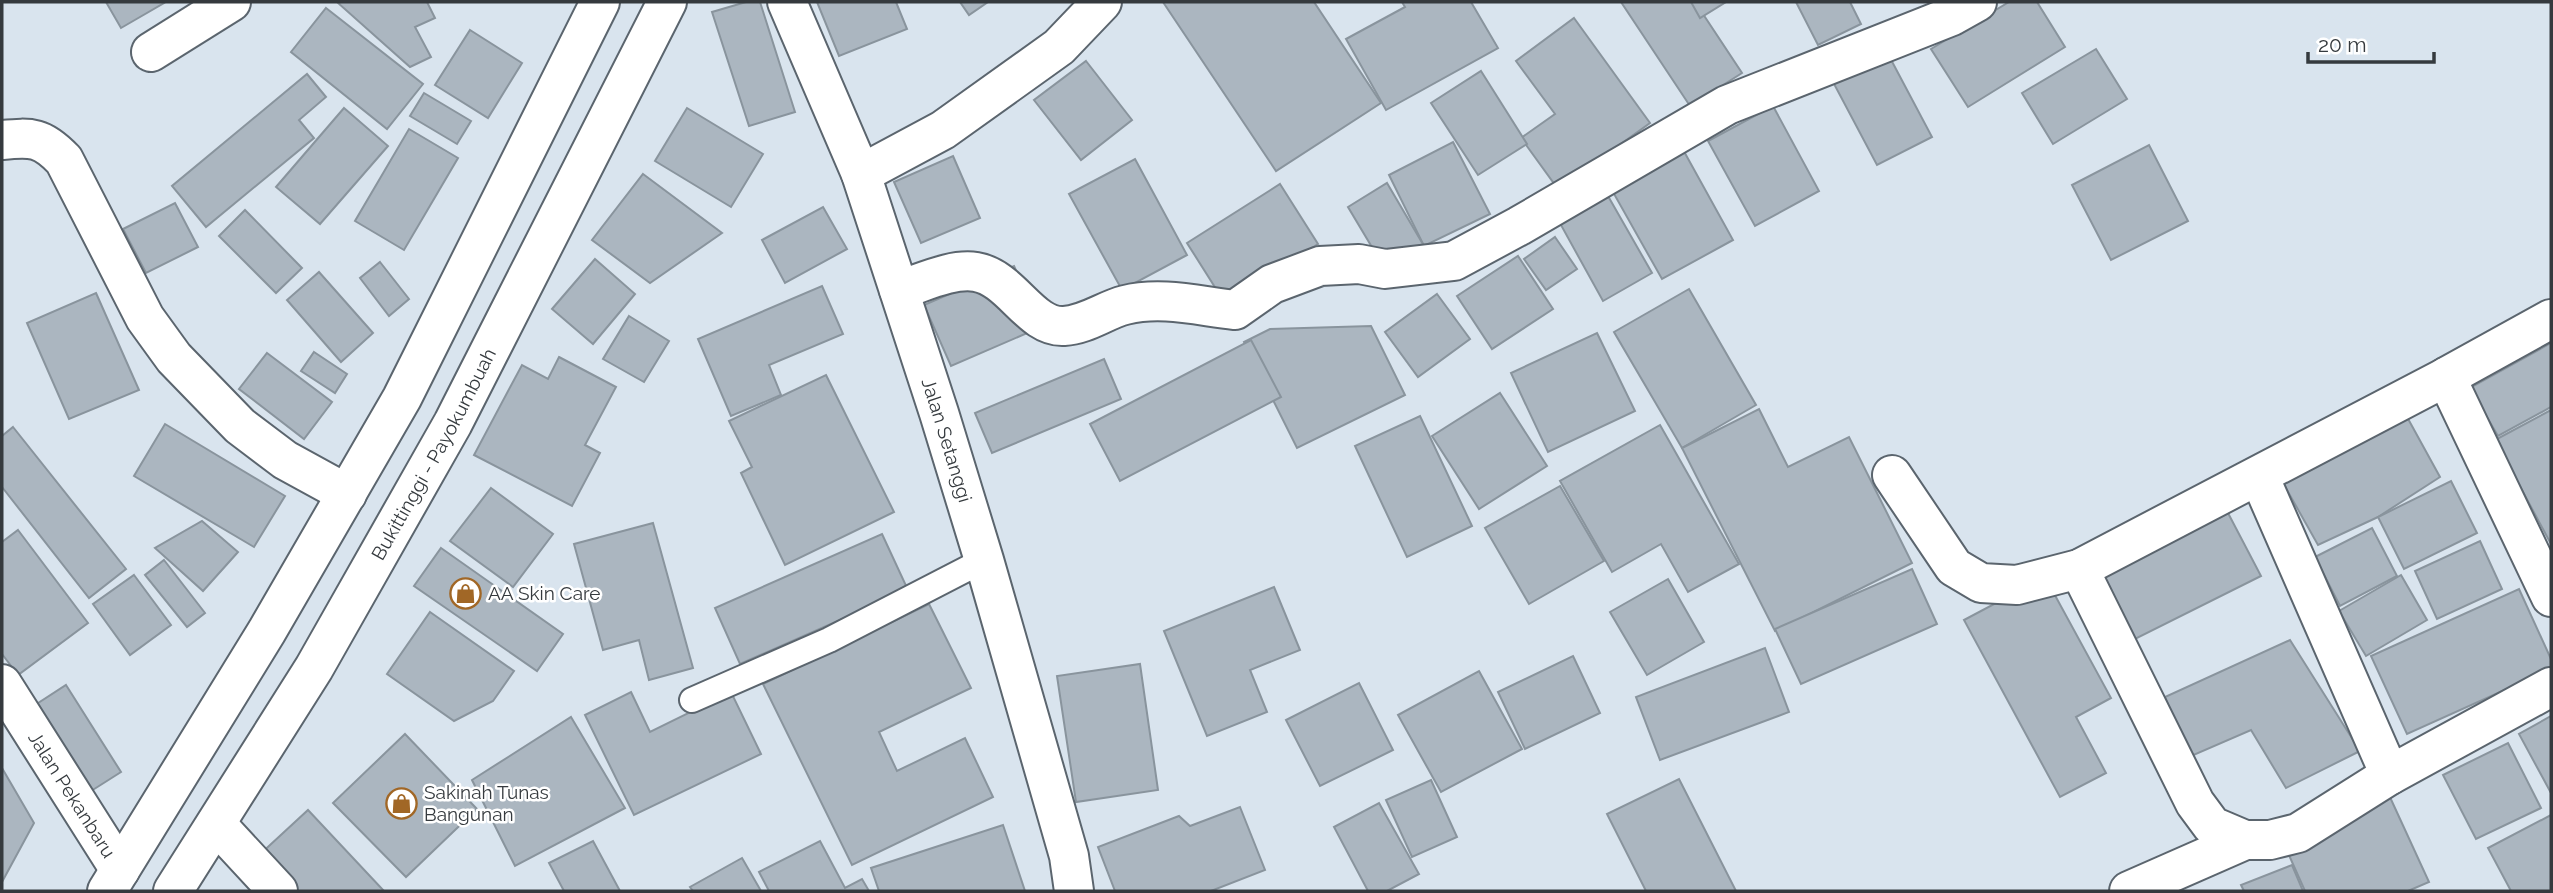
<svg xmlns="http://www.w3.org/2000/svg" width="2553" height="893" font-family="Raleway,sans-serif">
  <rect width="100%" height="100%" fill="#d9e4ee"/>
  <g fill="#abb6c0" stroke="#89949d" stroke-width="2">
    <path d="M 106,2 L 163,2 L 164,3 L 121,28 Z"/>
    <path d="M 341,2 L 427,2 L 435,18 L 415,27 L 431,57 L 410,67 L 338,3 Z"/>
    <path d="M 746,2 L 760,2 L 795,112 L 749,126 L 712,12 Z"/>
    <path d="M 817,2 L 896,2 L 907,29 L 839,56 Z"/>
    <path d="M 960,2 L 988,2 L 969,15 Z"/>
    <path d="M 1163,2 L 1314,2 L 1381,103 L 1276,171 Z"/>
    <path d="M 1402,2 L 1471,2 L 1498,48 L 1386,110 L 1346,39 L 1405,7 Z"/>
    <path d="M 1621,2 L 1695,2 L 1742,73 L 1690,106 Z"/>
    <path d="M 1691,2 L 1726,2 L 1700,18 Z"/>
    <path d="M 1796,2 L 1850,2 L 1861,24 L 1818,45 Z"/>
    <path d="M 2009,2 L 2037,2 L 2065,47 L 1968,107 L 1931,49 Z"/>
    <path d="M 326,8 L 423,84 L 387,129 L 291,52 Z"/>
    <path d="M 1574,18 L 1650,123 L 1558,189 L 1521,138 L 1555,114 L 1516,61 Z"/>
    <path d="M 470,30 L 522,63 L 488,118 L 435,85 Z"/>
    <path d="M 2096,49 L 2127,99 L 2053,144 L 2022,93 Z"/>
    <path d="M 1888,54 L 1932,137 L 1877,165 L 1833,82 Z"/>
    <path d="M 1086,61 L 1132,120 L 1081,160 L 1034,100 Z"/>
    <path d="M 1481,71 L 1527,144 L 1478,175 L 1431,103 Z"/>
    <path d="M 307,74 L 326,97 L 299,120 L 314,138 L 206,227 L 172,186 Z"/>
    <path d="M 424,93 L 471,121 L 457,144 L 410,116 Z"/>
    <path d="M 1773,106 L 1819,191 L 1755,226 L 1708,141 Z"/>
    <path d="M 344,108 L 388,146 L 320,224 L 276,187 Z"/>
    <path d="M 687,108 L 763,154 L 731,207 L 655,161 Z"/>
    <path d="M 409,129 L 458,158 L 404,250 L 355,221 Z"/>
    <path d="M 1453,142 L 1490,214 L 1424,246 L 1389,175 Z"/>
    <path d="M 2149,145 L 2188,221 L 2111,260 L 2072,185 Z"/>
    <path d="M 1681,146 L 1733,240 L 1662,279 L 1609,185 Z"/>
    <path d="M 953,156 L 980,218 L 921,243 L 894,182 Z"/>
    <path d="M 1135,159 L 1187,255 L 1122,290 L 1069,194 Z"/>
    <path d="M 643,174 L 722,233 L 650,283 L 592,240 Z"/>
    <path d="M 1387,183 L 1424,246 L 1385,269 L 1348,207 Z"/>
    <path d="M 1280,184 L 1318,244 L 1225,303 L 1187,243 Z"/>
    <path d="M 1604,189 L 1652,273 L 1603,301 L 1556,216 Z"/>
    <path d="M 175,203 L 198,247 L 146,273 L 123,229 Z"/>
    <path d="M 823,207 L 847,249 L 785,283 L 762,240 Z"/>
    <path d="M 245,210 L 302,268 L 276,293 L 219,236 Z"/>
    <path d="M 1555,237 L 1577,269 L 1546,290 L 1524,259 Z"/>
    <path d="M 1518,256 L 1553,309 L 1492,349 L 1457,296 Z"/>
    <path d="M 595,259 L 635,294 L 593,344 L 552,309 Z"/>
    <path d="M 380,262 L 409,299 L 389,316 L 360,278 Z"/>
    <path d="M 1014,266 L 1041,327 L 951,366 L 924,305 Z"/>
    <path d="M 319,272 L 373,333 L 341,362 L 287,300 Z"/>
    <path d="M 822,286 L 843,334 L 769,365 L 781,395 L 731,416 L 698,339 Z"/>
    <path d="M 1689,289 L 1756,405 L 1682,448 L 1614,332 Z"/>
    <path d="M 96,293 L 139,390 L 69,419 L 27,323 Z"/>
    <path d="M 1437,294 L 1470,339 L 1418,377 L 1385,332 Z"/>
    <path d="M 629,316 L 669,341 L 644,382 L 603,359 Z"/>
    <path d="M 1371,326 L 1405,395 L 1297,448 L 1244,342 L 1270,329 Z"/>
    <path d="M 1597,333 L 1635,411 L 1548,452 L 1511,373 Z"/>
    <path d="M 1251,340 L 1281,397 L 1120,481 L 1090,424 Z"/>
    <path d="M 2551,343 L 2551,407 L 2498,436 L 2470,388 Z"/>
    <path d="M 314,352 L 347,374 L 335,393 L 301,371 Z"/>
    <path d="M 267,353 L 332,402 L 304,439 L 239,389 Z"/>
    <path d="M 559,357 L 616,387 L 585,445 L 600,453 L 572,506 L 474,455 L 522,365 L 548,379 Z"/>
    <path d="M 1104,359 L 1121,399 L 992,453 L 975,413 Z"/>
    <path d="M 826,375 L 894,512 L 785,565 L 741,473 L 752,467 L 729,421 Z"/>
    <path d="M 1500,393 L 1547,466 L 1479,509 L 1432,436 Z"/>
    <path d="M 2401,406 L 2440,477 L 2378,517 L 2318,545 L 2278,474 Z"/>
    <path d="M 1759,409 L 1788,467 L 1849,437 L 1912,563 L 1775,631 L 1682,448 Z"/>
    <path d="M 2551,410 L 2551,544 L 2495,440 Z"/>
    <path d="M 1420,416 L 1472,526 L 1407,557 L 1355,446 Z"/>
    <path d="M 165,424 L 285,496 L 254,547 L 134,476 Z"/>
    <path d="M 1660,425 L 1739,564 L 1688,592 L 1661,544 L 1612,572 L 1560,481 Z"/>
    <path d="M 13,427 L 126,569 L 89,598 L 2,487 L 2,436 Z"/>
    <path d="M 2451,481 L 2477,533 L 2404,569 L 2378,517 Z"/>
    <path d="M 1560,486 L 1604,561 L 1529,604 L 1485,528 Z"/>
    <path d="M 491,488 L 553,534 L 513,587 L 450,541 Z"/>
    <path d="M 2228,513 L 2261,576 L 2125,644 L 2086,571 L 2167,544 Z"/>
    <path d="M 202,521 L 238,552 L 203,591 L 155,548 Z"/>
    <path d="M 653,523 L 693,668 L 649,680 L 639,640 L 603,650 L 574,544 Z"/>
    <path d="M 2372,528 L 2397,576 L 2340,606 L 2315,557 Z"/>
    <path d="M 18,530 L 88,623 L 18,675 L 2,654 L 2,542 Z"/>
    <path d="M 882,534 L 908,590 L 740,664 L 715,608 Z"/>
    <path d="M 2480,541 L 2502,589 L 2437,619 L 2415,571 Z"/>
    <path d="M 441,548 L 563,634 L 537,671 L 414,586 Z"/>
    <path d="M 164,560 L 205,613 L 187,627 L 145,575 Z"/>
    <path d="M 1912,569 L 1937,624 L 1801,684 L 1775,629 Z"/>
    <path d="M 134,575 L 171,625 L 130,655 L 93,604 Z"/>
    <path d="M 2401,575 L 2427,620 L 2366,656 L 2339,611 Z"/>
    <path d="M 2045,577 L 2111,698 L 2076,717 L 2106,773 L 2060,797 L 1964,620 Z"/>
    <path d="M 1668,579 L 1704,642 L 1647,675 L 1610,612 Z"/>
    <path d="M 1274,587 L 1300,650 L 1250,670 L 1267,712 L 1207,736 L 1164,631 Z"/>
    <path d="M 2519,589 L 2551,659 L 2551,669 L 2407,734 L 2371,656 Z"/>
    <path d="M 929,604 L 971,688 L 879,732 L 897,771 L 965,738 L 993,797 L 852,865 L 763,684 Z"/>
    <path d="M 430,612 L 514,671 L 493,701 L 454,721 L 387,674 Z"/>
    <path d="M 2290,640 L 2360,751 L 2286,788 L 2251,730 L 2189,757 L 2165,697 Z"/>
    <path d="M 1765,648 L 1789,712 L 1660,760 L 1636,697 Z"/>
    <path d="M 1573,656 L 1600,713 L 1525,749 L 1498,692 Z"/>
    <path d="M 1140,664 L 1158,790 L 1076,802 L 1057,676 Z"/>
    <path d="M 1479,671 L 1522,749 L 1441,792 L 1398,715 Z"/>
    <path d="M 1359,683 L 1393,750 L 1320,786 L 1286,720 Z"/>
    <path d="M 66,685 L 121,772 L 88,793 L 32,707 Z"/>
    <path d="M 631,692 L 650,732 L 731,692 L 761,754 L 634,815 L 585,715 Z"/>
    <path d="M 2551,716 L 2551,793 L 2519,734 Z"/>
    <path d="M 571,717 L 625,808 L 515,866 L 472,780 Z"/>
    <path d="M 405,734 L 477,809 L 406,877 L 333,803 Z"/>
    <path d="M 2508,743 L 2541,808 L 2476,839 L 2443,775 Z"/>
    <path d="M 2,768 L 34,823 L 2,882 Z"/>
    <path d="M 1679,779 L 1736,891 L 1646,891 L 1607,814 Z"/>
    <path d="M 1431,780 L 1457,837 L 1412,857 L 1386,800 Z"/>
    <path d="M 2389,795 L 2429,882 L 2408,891 L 2305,891 L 2284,844 Z"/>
    <path d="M 1379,803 L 1419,874 L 1387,891 L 1368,891 L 1334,827 Z"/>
    <path d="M 1240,807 L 1265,870 L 1211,891 L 1115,891 L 1098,847 L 1179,816 L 1190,826 Z"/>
    <path d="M 308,810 L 384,891 L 290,891 L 257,857 Z"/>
    <path d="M 2551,815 L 2551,891 L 2511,891 L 2488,848 Z"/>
    <path d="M 1003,825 L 1025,891 L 879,891 L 871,868 Z"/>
    <path d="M 593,841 L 620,891 L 564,891 L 549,863 Z"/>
    <path d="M 820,841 L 845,888 L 862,879 L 869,891 L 769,891 L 759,872 Z"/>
    <path d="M 742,858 L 761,891 L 693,891 L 690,887 Z"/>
    <path d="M 2292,865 L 2303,891 L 2244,891 L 2241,885 Z"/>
  </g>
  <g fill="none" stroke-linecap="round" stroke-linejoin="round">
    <defs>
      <path id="lane" d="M 692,700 L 829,640 L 984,560"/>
      <g id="street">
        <path id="s1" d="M 787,2 L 861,174 L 939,413 L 984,560 L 1069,856 L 1074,891"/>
        <path d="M 151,52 L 231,2"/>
        <path d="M 2,140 C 32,137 42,137 64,160 L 145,318 L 174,358 L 240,426 L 285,460 L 347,494"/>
        <path d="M 861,174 L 943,130 L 1059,47 L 1102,2"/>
        <path d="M 899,290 C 922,283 952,268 976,272 C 1012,278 1030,328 1064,326 C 1086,325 1105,310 1125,305 C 1162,296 1198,306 1235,310 L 1272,284 L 1320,266 L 1359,264 L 1385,269 L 1454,261 L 1519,226 L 1727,105 L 1952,16 L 1977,2"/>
        <path d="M 2446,377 L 2551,597"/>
        <path d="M 1892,475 L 1954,567 L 1981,583 L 2017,585 L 2079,569 L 2446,377 L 2551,319"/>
        <path d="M 2259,476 L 2390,775"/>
        <path d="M 2079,569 L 2195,803 L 2212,826 L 2245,840 L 2270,840 L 2298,833 L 2390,775 L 2551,687"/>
        <path id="s2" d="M 2,684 L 120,870"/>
        <path d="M 216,824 L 278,891"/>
        <path d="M 2129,891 L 2245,840"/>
      </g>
      <g id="highway">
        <path d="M 107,891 L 267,631 L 402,398 L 600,2"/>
        <path id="s3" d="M 173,891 L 314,668 L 453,423 L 667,2"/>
      </g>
    </defs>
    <use href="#lane" stroke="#5b656e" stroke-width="28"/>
    <use href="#street" stroke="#5b656e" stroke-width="42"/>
    <use href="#highway" stroke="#5b656e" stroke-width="42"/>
    <use href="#lane" stroke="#fff" stroke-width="24"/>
    <use href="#street" stroke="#fff" stroke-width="38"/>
    <use href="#highway" stroke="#fff" stroke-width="38"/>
  </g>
  <defs>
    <symbol id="shop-ring" viewBox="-11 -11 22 22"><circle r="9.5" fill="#fff" stroke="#a16726" stroke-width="1.5"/><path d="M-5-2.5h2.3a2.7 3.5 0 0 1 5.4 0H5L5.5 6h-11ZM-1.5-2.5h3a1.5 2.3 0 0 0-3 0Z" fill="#a16726"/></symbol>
  </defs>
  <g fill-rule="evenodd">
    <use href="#shop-ring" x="448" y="576" width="35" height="35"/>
    <use href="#shop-ring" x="384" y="786" width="35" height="35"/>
  </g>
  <g text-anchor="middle" stroke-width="5" stroke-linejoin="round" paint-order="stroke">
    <g font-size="19" fill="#353a3e" stroke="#fff">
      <text dy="7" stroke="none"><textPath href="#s1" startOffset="467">Jalan Setanggi</textPath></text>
      <text dy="7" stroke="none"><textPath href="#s3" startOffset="509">Bukittinggi - Payokumbuah</textPath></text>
      <text dy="7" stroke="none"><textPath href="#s2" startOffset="131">Jalan Pekanbaru</textPath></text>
    </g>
    <g font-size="19" fill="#353a3e" stroke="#fff" text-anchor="start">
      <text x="488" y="600">AA Skin Care</text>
      <text x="424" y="799">Sakinah Tunas<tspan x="424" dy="22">Bangunan</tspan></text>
    </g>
  </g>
  <rect width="2553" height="893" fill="none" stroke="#353a3e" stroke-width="7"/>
  <path d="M2308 52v10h126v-10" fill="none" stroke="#353a3e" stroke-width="3.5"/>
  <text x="2318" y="52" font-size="21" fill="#353a3e" stroke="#ffffff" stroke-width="5" paint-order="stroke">20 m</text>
</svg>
